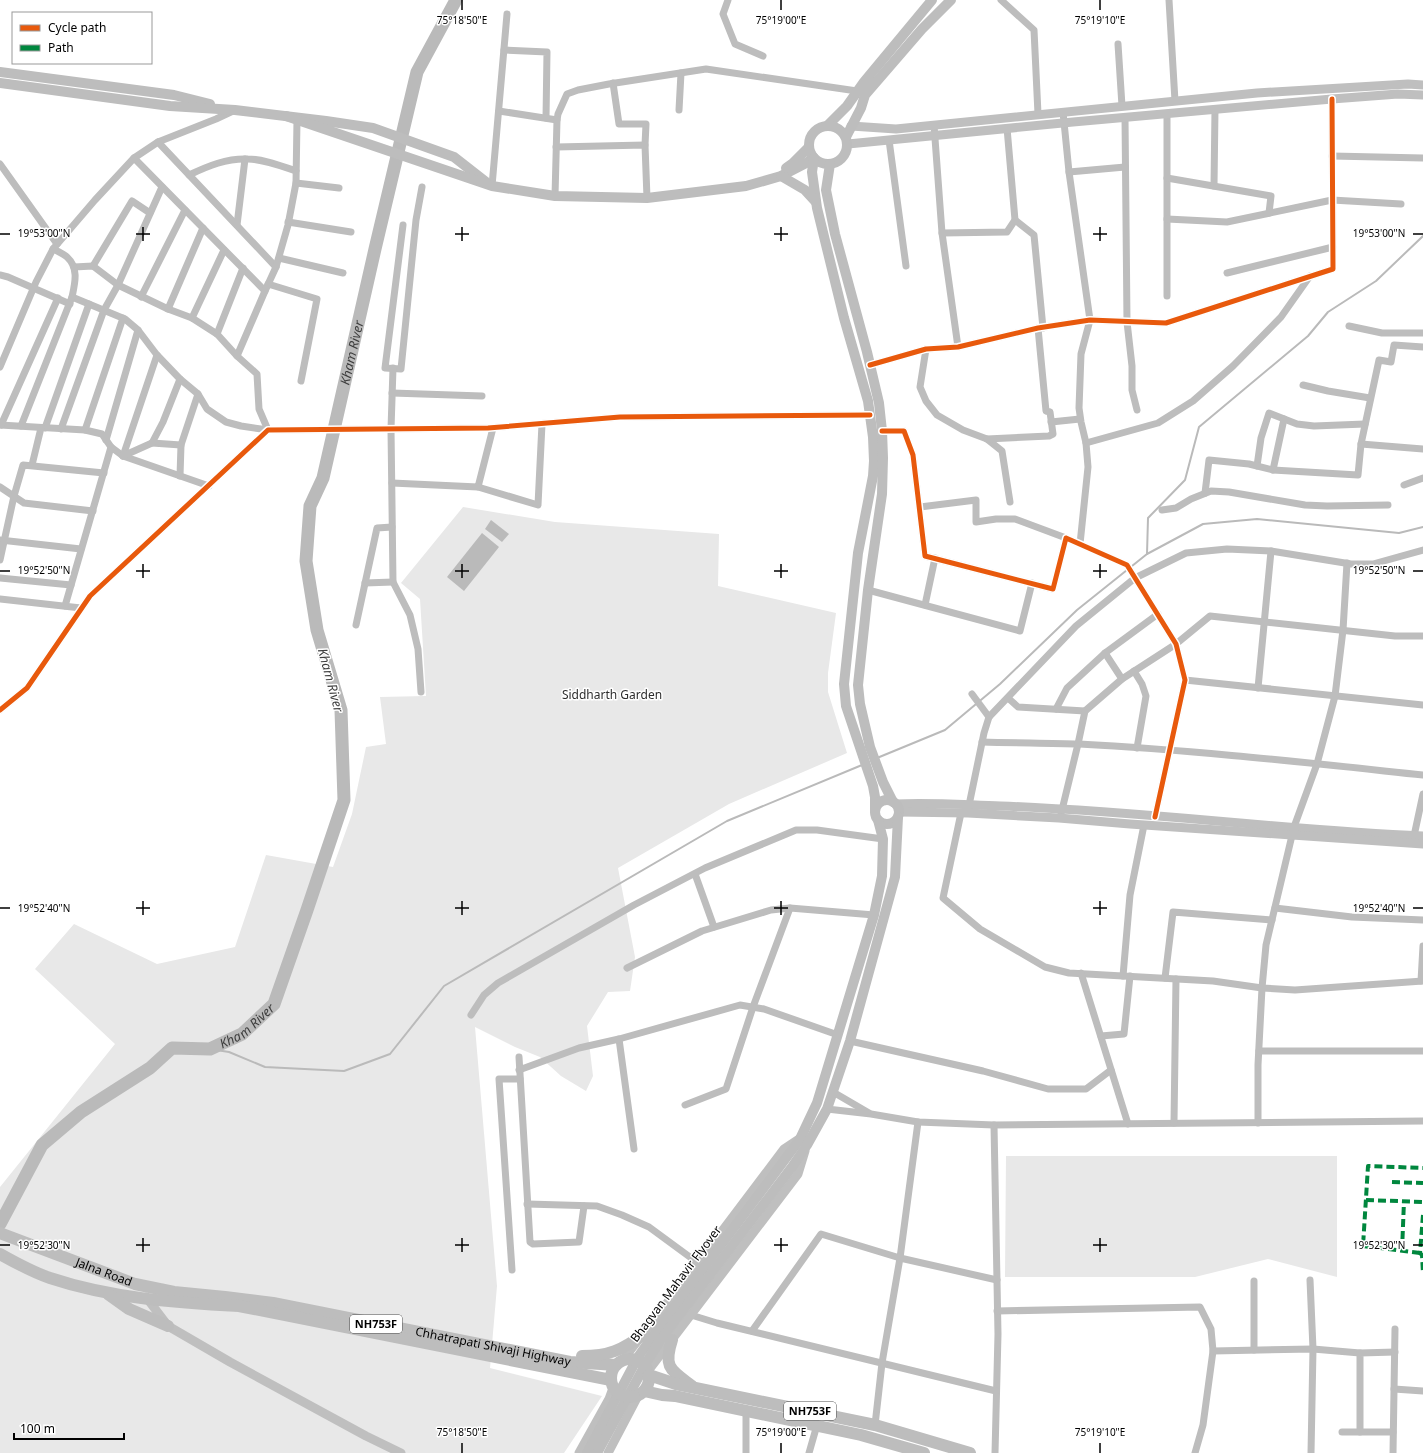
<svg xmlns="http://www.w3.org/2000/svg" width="1423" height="1453" font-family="'Noto Sans',sans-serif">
  <rect width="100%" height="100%" fill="#fff"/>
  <g fill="#e8e8e8">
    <path d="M 463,507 L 555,522 L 719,534 L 718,586 L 836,613 L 828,673 L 828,692 L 847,753 L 729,804 L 618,868 L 635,957 L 630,991 L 608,992 L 587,1026 L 593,1076 L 586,1091 L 561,1076 L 540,1057 L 515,1047 L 475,1027 L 497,1286 L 490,1368 L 602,1396 L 564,1453 L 0,1453 L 0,1187 L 115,1044 L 35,969 L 74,924 L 157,964 L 235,947 L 266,855 L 333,867 L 352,814 L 366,747 L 386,744 L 380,697 L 426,696 L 420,599 L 401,583 Z"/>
    <path d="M 1006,1156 L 1337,1156 L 1337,1277 L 1268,1259 L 1195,1277 L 1005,1277 Z"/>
  </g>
  <g fill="#bababa">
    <path d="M 491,520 L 509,534 L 502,542 L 485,529 Z"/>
    <path d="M 482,533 L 499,547 L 464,591 L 447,577 Z"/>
  </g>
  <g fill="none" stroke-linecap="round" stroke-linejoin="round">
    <g stroke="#bababa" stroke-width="2">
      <path d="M 1147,554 L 1203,524 L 1257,519 L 1399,533 L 1423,527"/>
      <path d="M 877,758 L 945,730 L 1000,684 L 1077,610 L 1147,554 L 1148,518 L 1185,480 L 1199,427 L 1308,336 L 1328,312 L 1376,281 L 1423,236"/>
      <path d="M 210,1049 L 229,1052 L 265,1067 L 344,1071 L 390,1054 L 444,986 L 727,821 L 862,765"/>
    </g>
    <path stroke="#bababa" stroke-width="13" id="s1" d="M 0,1224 L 42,1145 L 81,1112 L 150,1068 L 172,1048 L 210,1049 L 242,1034 L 274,1004 L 307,910 L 344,800 L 341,710 L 317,630 L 306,561 L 310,506 L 323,478 L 375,249 L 417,72 L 456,0"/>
    <g stroke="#bdbdbd" stroke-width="7">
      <path d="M 728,0 L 723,14 L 735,44 L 763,56"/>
      <path d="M 1001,0 L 1034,30 L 1038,114"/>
      <path d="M 1169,0 L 1175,101"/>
      <path d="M 1118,44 L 1122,106"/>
      <path d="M 504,50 L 547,52 L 546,118"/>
      <path d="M 613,83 L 619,124 L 646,124 L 645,145"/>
      <path d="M 679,110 L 681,73"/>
      <path d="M 499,111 L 557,120 L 558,114 L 567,94 L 578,90 L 609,84 L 706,69 L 857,91"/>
      <path d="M 1063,112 L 1069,172 L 1090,320 L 1081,354 L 1079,408 L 1081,422 L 1086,443 L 1088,467 L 1080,544"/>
      <path d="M 1167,114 L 1167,296"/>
      <path d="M 1125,117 L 1127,322 L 1132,366 L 1132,390 L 1137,410"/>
      <path d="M 934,125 L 942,233 L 958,347"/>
      <path d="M 889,140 L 906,266"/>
      <path d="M 158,142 L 276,267"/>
      <path d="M 556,147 L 645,145 L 647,198"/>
      <path d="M 1332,156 L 1423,158"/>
      <path d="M 134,158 L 265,291 L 237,356 L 257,374 L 259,409 L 268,430"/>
      <path d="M 0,164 L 57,244"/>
      <path d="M 1069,172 L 1125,167"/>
      <path d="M 189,175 C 208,166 227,158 248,159 C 264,159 281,166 296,171"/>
      <path d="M 1167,178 L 1271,196 L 1269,213"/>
      <path d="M 296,183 L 339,188"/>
      <path d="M 492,186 L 507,14"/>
      <path d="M 1214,186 L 1215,109"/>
      <path d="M 555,196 L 557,120"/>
      <path d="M 1167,219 L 1227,222 L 1332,200 L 1401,204"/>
      <path d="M 1015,220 L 1034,235 L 1043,328"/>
      <path d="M 288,222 L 351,232"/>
      <path d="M 237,225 L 245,159"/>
      <path d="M 403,225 L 385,368 L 401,369 L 416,220 L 422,187"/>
      <path d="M 942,233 L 1007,232 L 1015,220 L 1007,128"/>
      <path d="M 279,258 L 343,273"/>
      <path d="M 93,266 L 132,201 L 150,213"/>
      <path d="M 74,267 L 93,266 L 118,285 L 168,309 L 192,318 L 217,334 L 237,356"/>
      <path d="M 1227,273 L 1333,247"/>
      <path d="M 0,275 L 8,277 L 70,304"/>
      <path d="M 268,284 L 317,299 L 301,381"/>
      <path d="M 265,291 L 276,267 L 288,225 L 296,183 L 297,120"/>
      <path d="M 72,297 L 125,319 L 138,330 L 157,355 L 180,379 L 198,394 L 181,445 L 180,476"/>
      <path d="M 141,297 L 185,210"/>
      <path d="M 168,309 L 203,228"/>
      <path d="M 192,318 L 224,250"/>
      <path d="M 1349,326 L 1382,333 L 1423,333"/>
      <path d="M 217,334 L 243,268"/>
      <path d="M 926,349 L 920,387 L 926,401 L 937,415 L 963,430 L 987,439 L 1002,451 L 1010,502"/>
      <path d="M 870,365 L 926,349 L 958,347 L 1038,328 L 1090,320 L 1166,323 L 1333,269 L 1332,99"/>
      <path d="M 0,367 L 36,282 L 53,249 L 95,200 L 134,158 L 158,142 L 216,119 L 233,111"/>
      <path d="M 393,368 L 391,429 L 393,582 L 410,615 L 418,649 L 421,692"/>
      <path d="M 1303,385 L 1328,391 L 1370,398"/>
      <path d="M 392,393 L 482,396"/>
      <path d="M 198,394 L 207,409 L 226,422 L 241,426 L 268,430"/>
      <path d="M 1051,422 L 1080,419"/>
      <path d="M 0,425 L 85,430 L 102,434 L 111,447 L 123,456 L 209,486"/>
      <path d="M 1,425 L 58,298"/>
      <path d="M 21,426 L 72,297 C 75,283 79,268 67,257 C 64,254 57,251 53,249"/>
      <path d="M 45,428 L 89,304"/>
      <path d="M 61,429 L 104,310 L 118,285 L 162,187"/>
      <path d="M 85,430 L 123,318"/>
      <path d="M 882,431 L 904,431 L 913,455 L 925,556 L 1053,589 L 1066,538 L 1127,565 L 1176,644 L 1185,680 L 1155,817"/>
      <path d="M 987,439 L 1049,436 L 1053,434 L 1050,412 L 1046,411 L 1038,328"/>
      <path d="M 106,440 L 138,330"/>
      <path d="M 152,443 L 181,445"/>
      <path d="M 1086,443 L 1158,423 L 1193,401 L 1233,366 L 1281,317 L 1310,276"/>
      <path d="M 1361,444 L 1423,449"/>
      <path d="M 123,456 L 157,355"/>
      <path d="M 123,456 L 152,443 L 163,422 L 180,379"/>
      <path d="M 32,465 L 41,428"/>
      <path d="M 1257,466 L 1261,438 L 1269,413 L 1297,424 L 1314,426 L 1365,424"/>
      <path d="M 1273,470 L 1284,419"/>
      <path d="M 392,483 L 478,487 L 493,428"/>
      <path d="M 1404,485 L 1423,478"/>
      <path d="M 0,487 L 24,503 L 93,511"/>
      <path d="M 478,487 L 538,505 L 542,424"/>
      <path d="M 1205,493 L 1209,460 L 1249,464 L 1273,470 L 1358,475 L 1361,444 L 1379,360 L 1391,362 L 1394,345 L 1423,347"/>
      <path d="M 920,507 L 976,500 L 976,522 L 996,519 L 1015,519 L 1066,538"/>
      <path d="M 1162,510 L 1176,508 L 1191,499 L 1211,491 L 1229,492 L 1305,505 L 1327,506 L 1388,505"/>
      <path d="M 0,540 L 81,549"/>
      <path d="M 0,560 L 14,496 L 23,465 L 104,473"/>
      <path d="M 0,578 L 71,585"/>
      <path d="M 365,583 L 393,582"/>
      <path d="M 868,590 L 1020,631 L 1032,583"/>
      <path d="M 0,599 L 81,608"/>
      <path d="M 925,605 L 935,558"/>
      <path d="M 65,606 L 111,447"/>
      <path d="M 356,625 L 377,528 L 392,527"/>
      <path d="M 1105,653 L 1122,679"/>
      <path d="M 1134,671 L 1142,684 L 1146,696 L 1137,748"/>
      <path d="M 1185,680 L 1423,705"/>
      <path d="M 1258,688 L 1271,551"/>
      <path d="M 972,694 L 989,717"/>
      <path d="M 1008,698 L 1018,707 L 1085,711"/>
      <path d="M 1056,709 L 1067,688 L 1105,653 L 1158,614"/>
      <path d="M 0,710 L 27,688 L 90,596 L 268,430 L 488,428 L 620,417 L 870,415"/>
      <path d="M 982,742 C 1014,743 1047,743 1079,744 C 1194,750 1309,763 1423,775"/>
      <path d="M 968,810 L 984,733 L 989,717 L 1076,626 L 1135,578 L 1186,553 L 1227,549 L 1271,551 L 1351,564 L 1373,564 L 1423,550"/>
      <path d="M 961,813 L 943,898 L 980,929 L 1045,967 L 1069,973 L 1213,981 L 1262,988 L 1295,990 L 1423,981"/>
      <path d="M 1061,814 L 1078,744 L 1085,711 L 1122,679 L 1176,644 L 1210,616 L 1395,636 L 1423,636"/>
      <path d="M 1414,836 L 1423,794"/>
      <path d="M 695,874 L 714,927"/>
      <path d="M 1275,908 L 1352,917 L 1423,920"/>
      <path d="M 627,968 L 702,931 L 771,910 L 790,908 L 874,915"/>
      <path d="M 1081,973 L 1128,1124"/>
      <path d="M 1123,976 L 1130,895 L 1144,825"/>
      <path d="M 1165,978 L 1173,912 L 1272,920"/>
      <path d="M 1421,981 L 1423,946"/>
      <path d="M 471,1015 L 484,995 L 498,983 L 634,905 L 705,868 L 796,830 L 817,830 L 883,839"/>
      <path d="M 1101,1036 L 1124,1034 L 1130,976"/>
      <path d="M 619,1039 L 634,1149"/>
      <path d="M 850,1041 L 983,1071 L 1048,1089 L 1086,1089 L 1111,1070"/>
      <path d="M 1259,1051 L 1423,1051"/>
      <path d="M 519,1057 L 530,1242 L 533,1244 L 579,1242 L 584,1206"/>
      <path d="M 519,1070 L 579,1048 L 619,1039 L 740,1005 L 764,1009 L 838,1035"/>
      <path d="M 833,1092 L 869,1113"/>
      <path d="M 685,1105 L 726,1089 L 753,1007 L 790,908"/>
      <path d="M 827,1109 L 871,1114 L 918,1122 L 994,1125 L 1423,1121"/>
      <path d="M 1174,1123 L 1176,979"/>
      <path d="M 1258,1123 L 1258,1065 L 1262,988 L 1266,945 L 1294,827 L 1317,764 L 1335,696 L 1343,630 L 1347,563"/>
      <path d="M 994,1125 L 998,1334 L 995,1453"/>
      <path d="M 527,1204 L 597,1206 L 622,1215 L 649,1227 L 698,1263"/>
      <path d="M 512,1270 L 499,1079 L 520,1079"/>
      <path d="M 1310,1280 L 1313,1349 L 1311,1453"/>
      <path d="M 1254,1281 L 1254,1350"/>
      <path d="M 997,1311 L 1200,1307 L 1211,1329 L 1213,1351 L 1203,1425 L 1195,1453"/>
      <path d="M 691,1315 L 717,1323 L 996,1391"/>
      <path d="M 752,1331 L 821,1234 L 900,1258 L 997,1280"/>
      <path d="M 1213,1351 L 1313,1349 L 1360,1353"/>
      <path d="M 1394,1389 L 1423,1391"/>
      <path d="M 746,1410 L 746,1453"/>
      <path d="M 875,1425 L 882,1363 L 900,1258 L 918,1122"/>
      <path d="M 1342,1432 L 1393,1432"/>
      <path d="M 1360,1432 L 1360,1353 L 1395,1352"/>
      <path d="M 809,1453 L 817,1425"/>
      <path d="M 1393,1453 L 1395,1329"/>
    </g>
    <g stroke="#bfbfbf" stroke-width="9">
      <path d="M 851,126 L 896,129 L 1257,93 L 1408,84 L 1423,85"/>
      <path d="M 848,144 L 1073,122 L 1332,99 L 1398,94 L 1423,95"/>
      <path d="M 895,804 C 931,802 966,805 1001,806 C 1142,811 1282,830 1423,836"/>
      <path d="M 899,812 L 968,813 L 1059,818 L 1130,824 L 1423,844"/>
      <path d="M 146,1297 L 168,1326 L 230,1362 L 366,1436 L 401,1453"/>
      <path d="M 622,1361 L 698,1263 L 784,1149 L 799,1139"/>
      <path d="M 648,1371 L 798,1174 L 805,1151"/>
      <path d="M 579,1453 L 609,1399 L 613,1388"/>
      <path d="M 608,1453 L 638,1396"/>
    </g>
    <g stroke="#bdbdbd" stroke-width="10">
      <path d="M 0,72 L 174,95 L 210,104"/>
      <path d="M 0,83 L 170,106 L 235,110 L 326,121 L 373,128 L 454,157 L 486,182"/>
      <path d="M 286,116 L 492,186 L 555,196 L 647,198 L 746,186 L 781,176 L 808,162 L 813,157"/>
      <path d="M 827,126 L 847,106 L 864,82 L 932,0"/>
      <circle cx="828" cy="145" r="19"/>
      <path d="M 846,137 L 861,108 L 865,95 L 922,29 L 951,0"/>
      <path d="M 814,158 L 812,172 L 817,208 L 844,318 L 868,401 L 873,437 L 874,461 L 873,476 L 858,553 L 844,684 L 846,706 L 873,786 L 875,797 L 875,811"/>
      <path d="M 830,164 L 826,190 L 835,234 L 867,352 L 879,403 L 882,431 L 883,458 L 882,494 L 868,590 L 858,685 L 860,704 L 870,747 L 883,782 L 893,802"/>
      <path d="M 786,168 L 793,163 L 809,147"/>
      <path d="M 781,176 L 805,190 L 816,202"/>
      <circle cx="887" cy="812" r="12"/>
      <path d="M 587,1453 L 638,1357 L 652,1337 L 783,1162 L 800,1139 L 817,1103 L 874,915 L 882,876 L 883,839 L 878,820"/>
      <path d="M 597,1453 L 649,1358 L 659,1342 L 792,1167 L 807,1145 L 827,1109 L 850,1041 L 895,877 L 898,817"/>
    </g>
    <g stroke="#bdbdbd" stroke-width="12">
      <path id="s2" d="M 0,1233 L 135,1284 L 174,1292 L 225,1297 L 273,1303 L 570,1362 L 616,1365"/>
      <path d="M 0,1254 C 16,1263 32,1272 50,1278 C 110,1298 176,1303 239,1306 L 611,1380"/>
      <path d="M 108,1294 L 129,1309 L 168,1326"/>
      <path d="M 672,1340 C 663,1368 671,1370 692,1386"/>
      <path d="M 582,1356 C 609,1356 622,1350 644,1334"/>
      <circle cx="630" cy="1378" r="19"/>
      <path d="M 649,1375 L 676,1384 L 875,1425 L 970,1453"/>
      <path d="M 644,1391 L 662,1395 L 675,1396 L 861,1435 L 924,1453"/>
    </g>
    <g stroke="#00873e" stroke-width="4" stroke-dasharray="8 4" stroke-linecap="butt">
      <path d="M 1392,1182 L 1423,1183"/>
      <path d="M 1366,1200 L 1423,1202"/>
      <path d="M 1423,1215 L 1420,1253 L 1422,1255 L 1423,1273"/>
      <path d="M 1402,1251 L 1404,1201"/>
      <path d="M 1420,1253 L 1363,1246 L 1368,1166 L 1423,1168"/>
    </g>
    <defs>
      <g id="cycleway">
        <path d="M 870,365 L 926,349 L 958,347 L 1038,328 L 1090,320 L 1166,323 L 1333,269 L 1332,99"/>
        <path d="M 882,431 L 904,431 L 913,455 L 925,556 L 1053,589 L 1066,538 L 1127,565 L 1176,644 L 1185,680 L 1155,817"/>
        <path d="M 0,710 L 27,688 L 90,596 L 268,430 L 488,428 L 620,417 L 870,415"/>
      </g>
    </defs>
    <use href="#cycleway" stroke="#fff" stroke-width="8"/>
    <use href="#cycleway" stroke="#e8590c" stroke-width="5"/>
  </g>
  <path fill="none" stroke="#000" stroke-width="1.5" d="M 462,0 L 462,10M 781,0 L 781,10M 1100,0 L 1100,10M 143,227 L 143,241M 462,227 L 462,241M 781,227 L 781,241M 1100,227 L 1100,241M 0,234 L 10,234M 136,234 L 150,234M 455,234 L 469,234M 774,234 L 788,234M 1093,234 L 1107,234M 1413,234 L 1423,234M 143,564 L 143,578M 462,564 L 462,578M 781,564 L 781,578M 1100,564 L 1100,578M 0,571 L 10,571M 136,571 L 150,571M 455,571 L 469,571M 774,571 L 788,571M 1093,571 L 1107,571M 1413,571 L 1423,571M 143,901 L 143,915M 462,901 L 462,915M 781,901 L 781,915M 1100,901 L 1100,915M 0,908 L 10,908M 136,908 L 150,908M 455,908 L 469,908M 774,908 L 788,908M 1093,908 L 1107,908M 1413,908 L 1423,908M 143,1238 L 143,1252M 462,1238 L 462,1252M 781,1238 L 781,1252M 1100,1238 L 1100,1252M 0,1245 L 10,1245M 136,1245 L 150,1245M 455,1245 L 469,1245M 774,1245 L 788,1245M 1093,1245 L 1107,1245M 1413,1245 L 1423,1245M 462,1443 L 462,1453M 781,1443 L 781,1453M 1100,1443 L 1100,1453"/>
  <g text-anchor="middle" stroke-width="3" stroke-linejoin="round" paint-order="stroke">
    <g fill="#fff" stroke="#4c4c4c" stroke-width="1">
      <rect x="350" y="1315" width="52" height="18" rx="3"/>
      <rect x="784" y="1402" width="52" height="18" rx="3"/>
    </g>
    <g font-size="11" font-weight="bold" fill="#000">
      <text x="376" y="1328">NH753F</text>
      <text x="810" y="1415">NH753F</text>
    </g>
    <g font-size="12" fill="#2d2d2d" stroke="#fff">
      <text x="612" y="699">Siddharth Garden</text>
    </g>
    <g font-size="12" fill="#000" stroke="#fff">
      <text dy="4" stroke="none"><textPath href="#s2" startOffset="111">Jalna Road</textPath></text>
      <text transform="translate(676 1284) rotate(-53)" y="4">Bhagvan Mahavir Flyover</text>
      <text dy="4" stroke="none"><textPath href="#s2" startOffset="508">Chhatrapati Shivaji Highway</textPath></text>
    </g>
    <g font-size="13" font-style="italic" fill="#3e3e3e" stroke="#fff">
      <text dy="5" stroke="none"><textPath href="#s1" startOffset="1043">Kham River</textPath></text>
      <text transform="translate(331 680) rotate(75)" y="5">Kham River</text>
      <text dy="5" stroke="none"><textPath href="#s1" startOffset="334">Kham River</textPath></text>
    </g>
  </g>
  <g font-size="10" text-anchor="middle" fill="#000" stroke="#fff" stroke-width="3" stroke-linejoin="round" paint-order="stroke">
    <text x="462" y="24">75°18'50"E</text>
    <text x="781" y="24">75°19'00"E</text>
    <text x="1100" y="24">75°19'10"E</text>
    <text x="44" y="237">19°53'00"N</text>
    <text x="1379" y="237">19°53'00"N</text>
    <text x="44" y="574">19°52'50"N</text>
    <text x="1379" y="574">19°52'50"N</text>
    <text x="44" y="912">19°52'40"N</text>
    <text x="1379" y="912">19°52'40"N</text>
    <text x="44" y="1249">19°52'30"N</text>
    <text x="1379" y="1249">19°52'30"N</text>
    <text x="462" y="1436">75°18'50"E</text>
    <text x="781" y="1436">75°19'00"E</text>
    <text x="1100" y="1436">75°19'10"E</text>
  </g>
  <rect x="12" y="12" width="140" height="52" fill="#ffffff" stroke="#999999"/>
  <rect x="20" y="25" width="20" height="6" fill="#e8590c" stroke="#999999"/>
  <text x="48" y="32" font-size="12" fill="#000000">Cycle path</text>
  <rect x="20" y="45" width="20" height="6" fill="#00873e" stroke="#999999"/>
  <text x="48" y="52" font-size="12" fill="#000000">Path</text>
  <path d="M14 1433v6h110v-6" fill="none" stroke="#000000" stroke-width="2"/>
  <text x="20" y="1433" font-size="12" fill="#000000" stroke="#ffffff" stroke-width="3" paint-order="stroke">100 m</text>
</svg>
